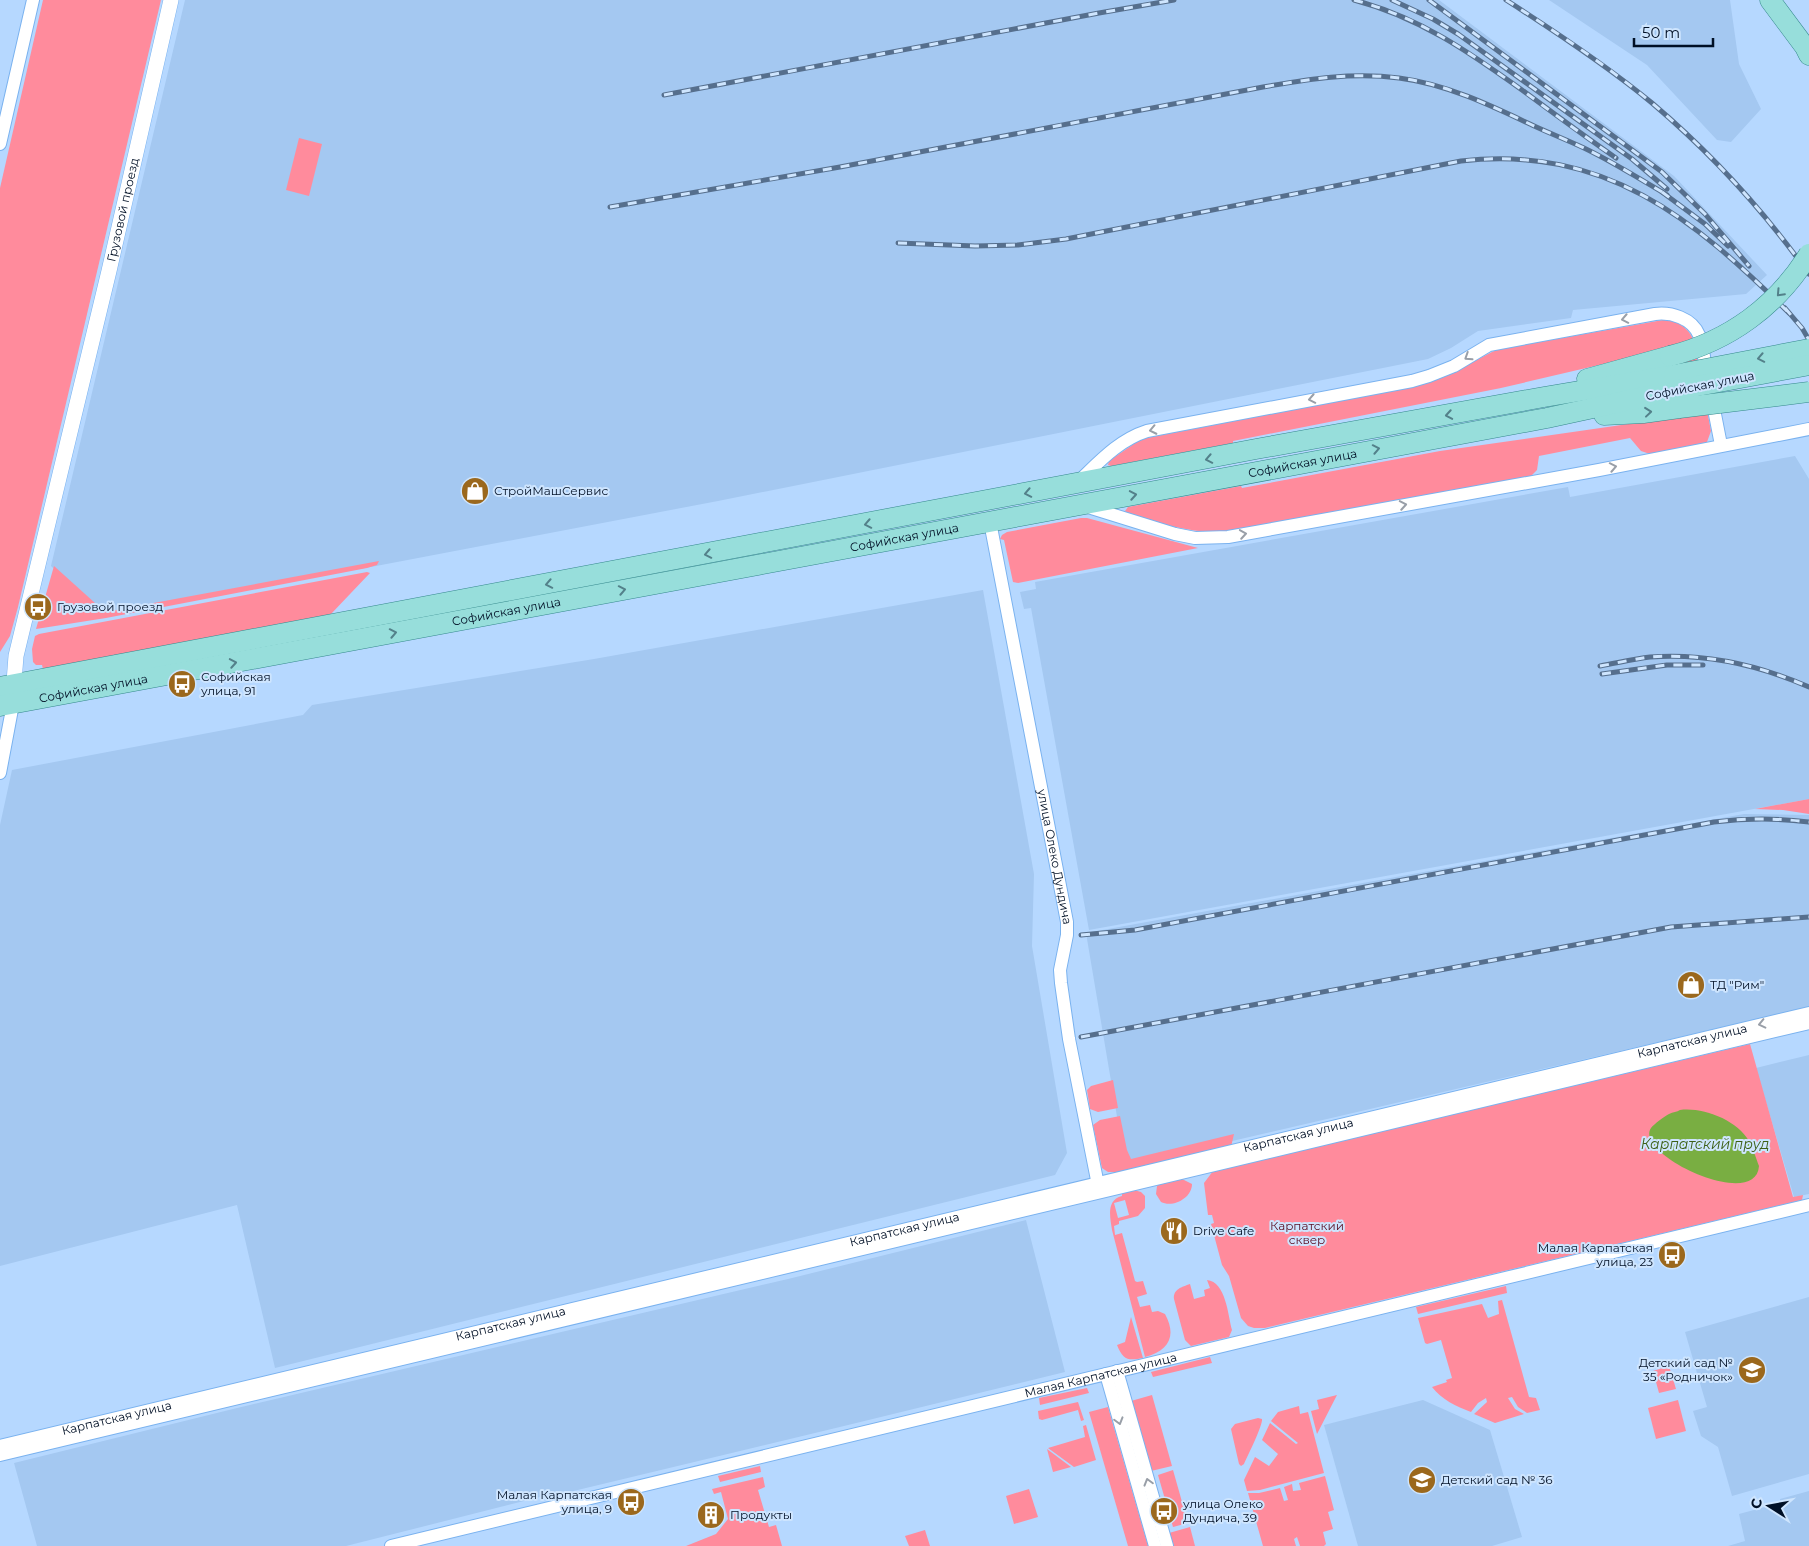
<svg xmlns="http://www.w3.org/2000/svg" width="1809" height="1546" font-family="Montserrat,sans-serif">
  <rect width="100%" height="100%" fill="#b6d8ff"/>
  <g fill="#a4c8f1">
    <path d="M 185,0 L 1439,0 L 1674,176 L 1767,275 L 1746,294 L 1573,310 L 1571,318 L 1478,331 L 1451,348 L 1428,359 L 718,501 L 376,566 L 101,614 L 51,566 Z"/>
    <path d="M 1549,0 L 1730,0 L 1739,64 L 1761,109 L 1731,142 L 1717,140 L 1647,65 Z"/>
    <path d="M 1795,456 L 1809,479 L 1809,799 L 1089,930 L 1031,608 L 1024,609 L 1020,592 L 1036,589 L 1035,582 L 1568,487 L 1570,497 Z"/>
    <path d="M 983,590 L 1034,874 L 1032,946 L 1067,1153 L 1055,1175 L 275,1368 L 237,1205 L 0,1266 L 0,825 L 12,770 L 303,715 L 312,705 L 594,659 Z"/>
    <path d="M 1744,814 L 1809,815 L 1809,1007 L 1133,1164 L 1124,1158 L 1086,933 Z"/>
    <path d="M 1809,1055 L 1809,1194 L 1794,1197 L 1756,1068 Z"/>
    <path d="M 1026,1220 L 1065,1372 L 844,1426 L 561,1494 L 560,1492 L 346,1546 L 37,1546 L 14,1463 L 233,1409 L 788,1279 Z"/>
    <path d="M 1809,1297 L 1809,1474 L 1732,1496 L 1718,1447 L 1701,1436 L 1693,1411 L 1707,1407 L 1685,1332 Z"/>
    <path d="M 1423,1400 L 1490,1430 L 1522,1537 L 1492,1546 L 1358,1546 L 1324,1425 Z"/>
    <path d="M 1809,1491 L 1809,1546 L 1728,1546 L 1745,1541 L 1739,1514 L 1780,1503 L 1780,1499 Z"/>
  </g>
  <g fill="#ff8b9c" fill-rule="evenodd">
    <path d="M 43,0 L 161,0 L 18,607 L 10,636 L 0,652 L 0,188 Z"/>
    <path d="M 299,138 L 322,144 L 309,196 L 286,190 Z"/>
    <path d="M 1663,320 C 1676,320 1688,327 1693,339 L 1711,431 L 1707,442 L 1703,443 L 1650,454 L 1641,451 L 1630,438 L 1539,456 L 1537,470 L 1531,476 L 1222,532 C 1189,533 1159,523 1127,514 L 1125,511 L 1128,507 L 1241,486 L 1242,488 L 1440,451 L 1684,416 L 1672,348 L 1501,388 L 1233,441 L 1233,443 L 1111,466 L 1108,465 L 1109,461 L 1141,439 L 1415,386 L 1444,377 L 1492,352 L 1501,348 L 1512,348 L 1512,347 Z"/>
    <path d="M 1081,518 L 1087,518 L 1198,548 L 1018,583 L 1013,582 L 1004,540 L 1000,539 L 1002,535 L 1007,532 Z"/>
    <path d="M 379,561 L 377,565 L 367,568 L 106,618 L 36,629 L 54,566 L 105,612 Z"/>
    <path d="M 367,572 L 370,573 L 331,614 L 327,616 L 280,625 L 279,623 L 278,625 L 220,636 L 218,635 L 218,636 L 114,656 L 113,654 L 113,656 L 43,669 L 42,665 L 36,665 L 33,662 L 32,649 L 35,636 L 39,634 Z"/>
    <path d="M 1809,799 L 1809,814 L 1783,810 L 1755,809 Z"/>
    <path d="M 1750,1044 L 1793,1197 L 1803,1195 L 1802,1200 L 1265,1328 L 1254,1328 L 1248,1326 L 1241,1318 L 1229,1276 L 1222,1265 L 1211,1224 L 1214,1223 L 1212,1215 L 1208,1215 L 1204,1183 L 1213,1171 Z"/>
    <path d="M 1113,1080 L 1118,1108 L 1098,1112 L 1090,1109 L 1087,1090 L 1091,1086 Z"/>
    <path d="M 1120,1116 L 1127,1150 L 1131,1159 L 1234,1134 L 1231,1147 L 1116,1174 L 1115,1172 L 1108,1172 L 1102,1168 L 1093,1125 L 1100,1120 Z"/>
    <path d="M 1180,1178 L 1192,1184 C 1192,1198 1173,1208 1161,1202 L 1156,1194 L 1157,1186 L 1162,1182 Z"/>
    <path d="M 1134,1190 L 1141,1192 L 1145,1196 L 1145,1208 L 1138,1216 L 1119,1221 L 1119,1224 L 1114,1226 L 1115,1235 L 1122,1233 L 1135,1281 L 1137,1282 L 1143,1281 L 1147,1294 L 1137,1297 L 1140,1307 L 1150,1305 L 1152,1312 L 1158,1311 L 1165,1314 C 1177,1336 1169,1351 1145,1357 L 1112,1230 C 1110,1217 1106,1200 1122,1196 L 1122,1192 ZM 1125,1200 L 1129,1215 L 1118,1218 L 1114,1203 Z"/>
    <path d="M 1207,1280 C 1226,1282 1228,1315 1232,1330 L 1229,1337 L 1191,1346 L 1185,1340 L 1174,1299 C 1173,1289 1182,1287 1190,1284 L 1194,1299 L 1205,1296 L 1204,1290 L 1210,1288 Z"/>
    <path d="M 1506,1286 L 1507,1293 L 1418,1314 L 1416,1307 Z"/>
    <path d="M 1502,1300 L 1529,1397 L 1536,1398 L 1540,1410 L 1527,1413 L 1518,1407 L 1512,1397 L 1508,1398 L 1515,1409 L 1524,1414 L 1495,1423 L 1474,1414 L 1487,1402 L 1486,1398 L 1478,1403 L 1471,1412 C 1456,1406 1442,1400 1432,1387 L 1447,1382 L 1446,1380 L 1452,1378 L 1441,1340 L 1427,1344 L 1425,1343 L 1418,1318 L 1482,1304 L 1488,1318 L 1499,1314 L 1498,1301 Z"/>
    <path d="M 1131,1317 L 1143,1358 C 1128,1361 1123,1360 1117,1345 L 1125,1342 Z"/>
    <path d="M 1210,1357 L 1212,1363 L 1153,1377 L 1151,1372 Z"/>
    <path d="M 1669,1366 L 1676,1389 L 1659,1393 L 1653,1371 Z"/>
    <path d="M 1087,1388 L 1089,1393 L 1040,1405 L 1039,1398 Z"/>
    <path d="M 1152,1395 L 1172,1466 L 1151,1471 L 1131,1401 Z"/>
    <path d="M 1337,1395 L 1317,1434 L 1311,1411 L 1319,1409 L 1317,1400 Z"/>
    <path d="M 1678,1400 L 1686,1431 L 1656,1439 L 1648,1408 Z"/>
    <path d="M 1078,1402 L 1084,1420 L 1081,1421 L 1078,1410 L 1042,1420 L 1039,1419 L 1038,1411 Z"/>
    <path d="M 1299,1406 L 1300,1414 L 1308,1412 L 1324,1473 L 1260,1490 L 1247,1491 L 1244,1480 L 1255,1457 L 1269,1466 L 1278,1454 L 1262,1440 L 1270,1423 L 1296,1444 L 1298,1443 L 1271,1421 L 1278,1412 Z"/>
    <path d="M 1108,1407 L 1148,1546 L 1128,1546 L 1089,1412 Z"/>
    <path d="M 1258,1418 L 1262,1419 C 1263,1425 1248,1455 1244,1464 L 1241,1466 L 1239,1464 L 1231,1429 L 1235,1424 Z"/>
    <path d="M 1086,1425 L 1096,1460 L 1074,1467 L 1048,1448 L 1085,1437 L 1083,1426 Z"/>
    <path d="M 1047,1449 L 1071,1467 L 1053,1472 Z"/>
    <path d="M 760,1466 L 761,1472 L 720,1482 L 718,1476 Z"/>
    <path d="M 1173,1470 L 1188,1523 L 1173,1527 L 1158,1475 Z"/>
    <path d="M 1325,1476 L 1334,1510 L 1328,1512 L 1333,1529 L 1323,1532 L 1326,1544 L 1324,1546 L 1300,1546 L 1297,1537 L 1294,1539 L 1296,1546 L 1263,1546 L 1248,1493 L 1259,1493 L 1280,1488 L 1284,1501 L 1288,1500 L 1284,1487 L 1292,1484 L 1293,1491 L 1301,1490 L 1299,1483 Z"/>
    <path d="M 763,1477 L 765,1487 L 758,1490 L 769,1527 L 776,1525 L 782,1546 L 686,1546 L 716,1534 L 728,1519 L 721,1492 L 714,1494 L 712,1489 Z"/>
    <path d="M 1029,1489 L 1038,1517 L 1014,1524 L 1006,1496 Z"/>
    <path d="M 1190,1527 L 1195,1546 L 1173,1546 L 1169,1533 Z"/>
    <path d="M 925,1530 L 930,1546 L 909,1546 L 905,1536 Z"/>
  </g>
  <path fill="#79ae42" d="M 1680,1110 C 1703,1107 1737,1120 1749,1141 C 1753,1148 1756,1158 1759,1166 C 1756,1212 1633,1154 1651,1128 C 1654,1124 1665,1116 1669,1114 C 1673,1112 1677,1112 1680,1110 Z"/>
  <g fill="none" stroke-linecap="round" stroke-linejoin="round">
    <defs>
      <g id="minor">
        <path d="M 0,144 L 33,0"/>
        <path d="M 1712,399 L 1721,445"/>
        <path d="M 1079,481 C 1100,461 1119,440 1147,431 L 1412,381 L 1429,376 L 1454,366 L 1489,345 L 1655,314 C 1671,312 1692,318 1699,335 C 1704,347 1704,362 1707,374"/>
        <path d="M 1085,506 L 1175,534 L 1195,538 L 1228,537 L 1599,470 L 1809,429"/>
        <path id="s1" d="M 990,522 L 1067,922 L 1067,935 L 1060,970 L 1061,983 L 1069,1039 L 1099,1190"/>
        <path d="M 0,773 L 13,704"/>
        <path d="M 1117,1371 L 1167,1546"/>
        <path d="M 1106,1374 L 1155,1546"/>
        <path id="s2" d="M 0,1446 L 1809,1013"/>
        <path d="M 0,1455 L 1809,1023"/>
        <path id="s3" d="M 391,1546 L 1809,1205"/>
      </g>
      <g id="tertiary">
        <path id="s4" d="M 13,695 L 16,656 L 109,271 L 171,0"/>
      </g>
      <g id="primary">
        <path d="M 1770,0 L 1805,47 L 1809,55"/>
        <path d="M 1587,379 L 1670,356"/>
        <path d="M 1604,415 L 1643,413 L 1679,408"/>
        <path d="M 0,687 L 1256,449 L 1544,397 L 1674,375"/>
        <path id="s5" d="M 0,706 L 1547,418 L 1676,390"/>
      </g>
    </defs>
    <use href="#minor" stroke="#7ab2ef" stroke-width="14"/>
    <use href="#tertiary" stroke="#7ab2ef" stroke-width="16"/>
    <use href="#primary" stroke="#35888c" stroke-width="21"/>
    <use href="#minor" stroke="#fff" stroke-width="12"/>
    <use href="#tertiary" stroke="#fff" stroke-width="15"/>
    <use href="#primary" stroke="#97dedb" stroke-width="20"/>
    <defs>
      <g id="rail">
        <path d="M 1354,0 C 1419,17 1469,52 1522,90 C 1553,113 1584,136 1616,158"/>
        <path d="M 1392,0 L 1433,19 L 1458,34 L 1632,159 L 1667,189"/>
        <path d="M 1429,0 L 1662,172 L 1705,214 L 1749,266"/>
        <path d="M 1506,0 C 1556,32 1606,65 1652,103 C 1711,153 1764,211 1809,274"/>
        <path d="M 664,95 L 1099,13 L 1174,0"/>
        <path d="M 1662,192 L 1705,224 L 1728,246"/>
        <path d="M 610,207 L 840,167 L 1263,87 C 1310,79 1352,72 1399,78 C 1446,84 1490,105 1532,125 C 1549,133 1567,140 1584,148 C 1613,162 1640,179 1667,195"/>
        <path d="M 898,243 L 975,246 L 1018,245 L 1066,239 L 1461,161 C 1605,145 1693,218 1789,313"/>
        <path d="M 1785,308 L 1802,328 L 1809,340"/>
        <path d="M 1600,666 C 1617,663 1634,659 1650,657 C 1705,653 1759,665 1809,687"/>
        <path d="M 1602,674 L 1667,665 L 1703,665"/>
        <path d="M 1081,935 L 1135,930 L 1714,822 C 1747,818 1777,818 1809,822"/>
        <path d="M 1081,1037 L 1671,927 L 1809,917"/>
      </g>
    </defs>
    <use href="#rail" stroke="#566f8d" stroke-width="5"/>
    <use href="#rail" stroke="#cee5fe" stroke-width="3" stroke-dasharray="9" stroke-linecap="butt"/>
    <defs>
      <g id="primary-bridge">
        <path d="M 1670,356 C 1729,341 1777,306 1809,254"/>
        <path d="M 1674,375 L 1809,349"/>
        <path d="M 1676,390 L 1809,365"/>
        <path d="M 1679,408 L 1809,392"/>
      </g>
    </defs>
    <use href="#primary-bridge" stroke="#35888c" stroke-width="21" stroke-linecap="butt"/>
    <use href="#primary-bridge" stroke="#97dedb" stroke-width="20"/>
  </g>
  <defs><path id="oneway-chevron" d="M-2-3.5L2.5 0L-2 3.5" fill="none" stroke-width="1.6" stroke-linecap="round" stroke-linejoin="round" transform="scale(1.25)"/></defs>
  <g stroke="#53818a">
    <use href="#oneway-chevron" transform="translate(1780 293) rotate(133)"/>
    <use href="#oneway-chevron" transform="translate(1761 358) rotate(169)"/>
    <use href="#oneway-chevron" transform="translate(1648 412) rotate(-6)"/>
    <use href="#oneway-chevron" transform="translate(1449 415) rotate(170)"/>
    <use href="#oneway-chevron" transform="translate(1376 449) rotate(-11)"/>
    <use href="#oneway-chevron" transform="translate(1209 459) rotate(169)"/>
    <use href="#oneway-chevron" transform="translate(1028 493) rotate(169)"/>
    <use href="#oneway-chevron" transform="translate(1133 495) rotate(-10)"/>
    <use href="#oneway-chevron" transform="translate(868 524) rotate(169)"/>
    <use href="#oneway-chevron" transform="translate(708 554) rotate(169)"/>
    <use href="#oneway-chevron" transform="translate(549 584) rotate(169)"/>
    <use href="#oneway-chevron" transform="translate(622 590) rotate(-11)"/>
    <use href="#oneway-chevron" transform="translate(393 633) rotate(-11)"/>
    <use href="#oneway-chevron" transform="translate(233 663) rotate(-10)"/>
  </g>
  <g stroke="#999fa8">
    <use href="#oneway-chevron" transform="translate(1625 319) rotate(169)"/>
    <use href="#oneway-chevron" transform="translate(1468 357) rotate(147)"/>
    <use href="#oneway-chevron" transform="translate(1312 399) rotate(169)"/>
    <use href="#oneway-chevron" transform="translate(1153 430) rotate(168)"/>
    <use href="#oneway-chevron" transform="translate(1613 467) rotate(-11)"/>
    <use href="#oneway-chevron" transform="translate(1403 505) rotate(-10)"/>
    <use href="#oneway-chevron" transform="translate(1243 534) rotate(-9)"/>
    <use href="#oneway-chevron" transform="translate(1762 1024) rotate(167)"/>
    <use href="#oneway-chevron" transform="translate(1119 1421) rotate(74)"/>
    <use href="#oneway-chevron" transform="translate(1148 1482) rotate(-106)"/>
  </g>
  <defs>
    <symbol id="shop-disc" viewBox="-11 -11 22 22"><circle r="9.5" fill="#9b681d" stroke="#cee5fe"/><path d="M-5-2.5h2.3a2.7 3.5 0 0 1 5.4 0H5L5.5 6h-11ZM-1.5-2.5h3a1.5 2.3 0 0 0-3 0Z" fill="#fff"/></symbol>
    <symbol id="bus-disc" viewBox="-11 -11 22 22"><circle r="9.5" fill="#9b681d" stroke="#cee5fe"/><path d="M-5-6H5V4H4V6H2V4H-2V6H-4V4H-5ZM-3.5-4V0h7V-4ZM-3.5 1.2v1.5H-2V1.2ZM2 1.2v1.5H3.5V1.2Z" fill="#fff"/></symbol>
    <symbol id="restaurant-disc" viewBox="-11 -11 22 22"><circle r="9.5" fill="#9b681d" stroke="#cee5fe"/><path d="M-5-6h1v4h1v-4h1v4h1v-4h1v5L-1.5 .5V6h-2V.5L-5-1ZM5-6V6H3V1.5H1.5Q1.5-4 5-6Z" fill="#fff"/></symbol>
    <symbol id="school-disc" viewBox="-11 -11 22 22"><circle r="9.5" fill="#9b681d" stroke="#cee5fe"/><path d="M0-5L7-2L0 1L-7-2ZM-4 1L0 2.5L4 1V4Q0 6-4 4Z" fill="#fff"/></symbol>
    <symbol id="building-disc" viewBox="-11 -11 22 22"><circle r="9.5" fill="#9b681d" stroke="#cee5fe"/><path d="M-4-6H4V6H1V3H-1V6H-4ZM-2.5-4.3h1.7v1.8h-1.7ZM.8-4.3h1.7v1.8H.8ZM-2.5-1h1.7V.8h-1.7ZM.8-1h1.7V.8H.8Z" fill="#fff"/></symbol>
  </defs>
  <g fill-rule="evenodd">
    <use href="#shop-disc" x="459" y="475" width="32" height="32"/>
    <use href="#bus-disc" x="22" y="591" width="32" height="32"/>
    <use href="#bus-disc" x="166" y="668" width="32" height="32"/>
    <use href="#shop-disc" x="1675" y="969" width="32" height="32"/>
    <use href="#restaurant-disc" x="1158" y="1215" width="32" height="32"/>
    <use href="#bus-disc" x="1656" y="1239" width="32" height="32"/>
    <use href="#school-disc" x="1736" y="1354" width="32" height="32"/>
    <use href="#school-disc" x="1406" y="1464" width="32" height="32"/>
    <use href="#bus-disc" x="615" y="1486" width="32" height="32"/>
    <use href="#bus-disc" x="1148" y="1495" width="32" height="32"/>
    <use href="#building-disc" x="695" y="1499" width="32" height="32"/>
  </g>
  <g text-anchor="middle" stroke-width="4" stroke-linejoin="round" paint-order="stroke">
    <g font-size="12" fill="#001026" stroke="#cee5fe">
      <text dy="4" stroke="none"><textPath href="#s4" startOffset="498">Грузовой проезд</textPath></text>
      <text transform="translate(1700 386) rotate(-11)" y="4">Софийская улица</text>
      <text dy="4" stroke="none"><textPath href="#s5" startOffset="1325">Софийская улица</textPath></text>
      <text dy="4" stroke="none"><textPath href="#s5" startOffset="920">Софийская улица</textPath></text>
      <text dy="4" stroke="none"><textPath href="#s5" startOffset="515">Софийская улица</textPath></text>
      <text dy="4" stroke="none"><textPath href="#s5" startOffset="95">Софийская улица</textPath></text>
      <text dy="4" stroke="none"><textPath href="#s1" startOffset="341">улица Олеко Дундича</textPath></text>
      <text dy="4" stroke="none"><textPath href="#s2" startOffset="1740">Карпатская улица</textPath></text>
      <text dy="4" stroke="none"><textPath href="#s2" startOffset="1335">Карпатская улица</textPath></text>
      <text dy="4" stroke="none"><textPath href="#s2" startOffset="930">Карпатская улица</textPath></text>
      <text dy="4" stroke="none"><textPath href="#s2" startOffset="525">Карпатская улица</textPath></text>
      <text dy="4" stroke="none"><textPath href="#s3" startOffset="730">Малая Карпатская улица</textPath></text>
      <text dy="4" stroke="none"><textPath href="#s2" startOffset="120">Карпатская улица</textPath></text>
    </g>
    <g font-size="12" fill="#001026" stroke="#cee5fe" text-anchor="start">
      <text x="494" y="495">СтройМашСервис</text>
      <text x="57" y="611">Грузовой проезд</text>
      <text x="201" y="681">Софийская<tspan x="201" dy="14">улица, 91</tspan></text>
      <text x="1710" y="989">ТД "Рим"</text>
      <text x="1193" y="1235">Drive Cafe</text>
      <text x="1653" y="1252" text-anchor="end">Малая Карпатская<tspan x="1653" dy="14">улица, 23</tspan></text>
      <text x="1733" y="1367" text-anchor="end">Детский сад №<tspan x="1733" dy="14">35 «Родничок»</tspan></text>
      <text x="1441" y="1484">Детский сад № 36</text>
      <text x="612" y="1499" text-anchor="end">Малая Карпатская<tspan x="612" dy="14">улица, 9</tspan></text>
      <text x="1183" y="1508">улица Олеко<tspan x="1183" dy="14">Дундича, 39</tspan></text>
      <text x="730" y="1519">Продукты</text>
    </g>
    <g font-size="12" fill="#590c21" stroke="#cee5fe">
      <text x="1307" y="1230">Карпатский<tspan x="1307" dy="14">сквер</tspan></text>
    </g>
    <g font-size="14" font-style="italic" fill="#3e6017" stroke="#cee5fe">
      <text x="1705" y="1149">Карпатский пруд</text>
    </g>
  </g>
  <g transform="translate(1769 1506) rotate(281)" stroke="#cee5fe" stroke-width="4" paint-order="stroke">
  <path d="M0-4L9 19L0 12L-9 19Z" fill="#001026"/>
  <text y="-8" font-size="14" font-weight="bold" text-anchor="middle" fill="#001026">С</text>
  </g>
  <path d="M1634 38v8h79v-8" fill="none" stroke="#001026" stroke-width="2.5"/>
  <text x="1642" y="38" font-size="15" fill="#001026" stroke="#cee5fe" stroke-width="4" paint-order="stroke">50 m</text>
</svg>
